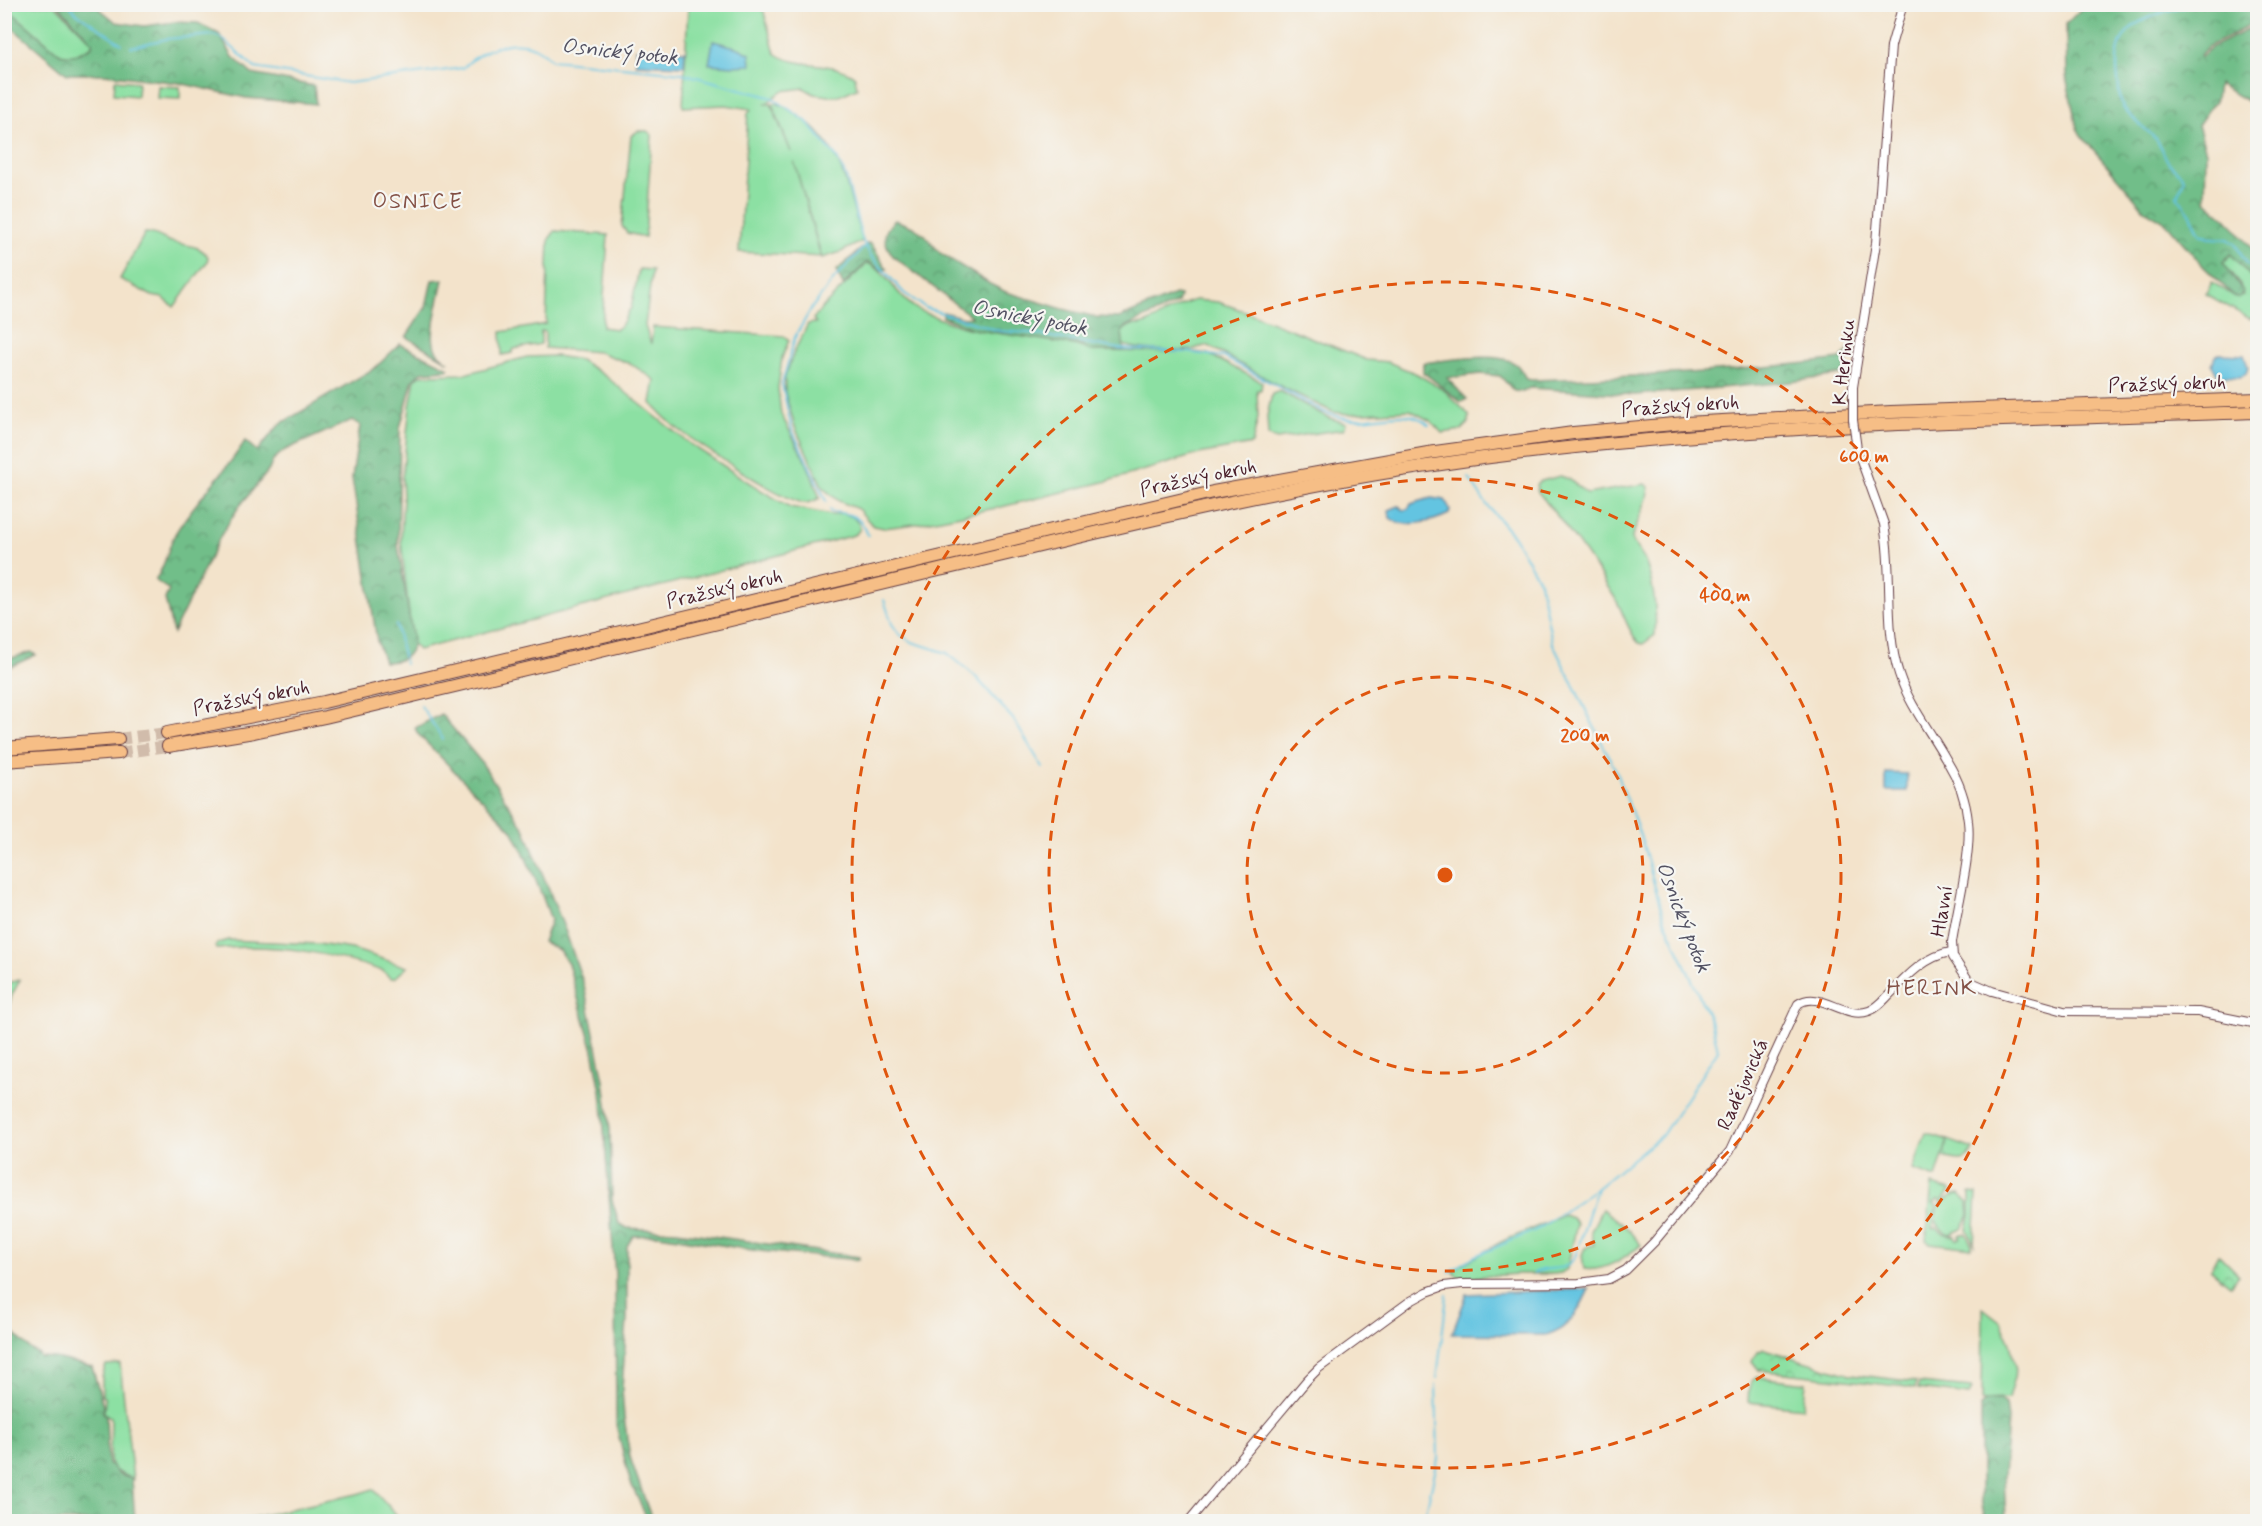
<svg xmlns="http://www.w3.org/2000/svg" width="2262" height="1526" font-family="Mynerve,sans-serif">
  <defs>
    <pattern id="forest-crowns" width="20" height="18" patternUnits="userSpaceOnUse" patternTransform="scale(1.5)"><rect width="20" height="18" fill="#71be89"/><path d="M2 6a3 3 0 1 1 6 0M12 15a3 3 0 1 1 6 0" fill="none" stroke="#5f9a70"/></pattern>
    <pattern id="park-crowns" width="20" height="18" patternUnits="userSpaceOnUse" patternTransform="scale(1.5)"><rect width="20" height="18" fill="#8ce0a3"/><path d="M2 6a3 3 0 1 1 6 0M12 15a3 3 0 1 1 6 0" fill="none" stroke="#7ac08c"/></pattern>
  </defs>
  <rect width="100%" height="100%" fill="#f6f6f2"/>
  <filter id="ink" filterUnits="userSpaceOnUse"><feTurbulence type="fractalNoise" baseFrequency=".0167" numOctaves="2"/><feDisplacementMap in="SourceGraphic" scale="12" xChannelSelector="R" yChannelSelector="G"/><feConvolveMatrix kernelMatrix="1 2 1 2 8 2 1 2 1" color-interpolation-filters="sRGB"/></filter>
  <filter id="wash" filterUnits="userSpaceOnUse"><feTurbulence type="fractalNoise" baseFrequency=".008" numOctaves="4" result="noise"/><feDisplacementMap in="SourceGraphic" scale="24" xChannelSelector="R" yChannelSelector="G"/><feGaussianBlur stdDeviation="1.35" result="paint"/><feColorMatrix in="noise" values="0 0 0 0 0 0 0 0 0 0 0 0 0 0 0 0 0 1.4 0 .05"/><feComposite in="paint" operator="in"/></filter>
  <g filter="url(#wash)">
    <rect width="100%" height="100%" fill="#f3e3cb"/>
    <g fill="#8ce0a3" stroke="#6b8067" stroke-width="1.5">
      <path d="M 4,5 L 55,5 L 92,42 L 92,46 C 81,53 73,58 60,54 L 5,7 Z"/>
      <path d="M 688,5 L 762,5 L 775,53 C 799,70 832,59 855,77 L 857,88 L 839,96 L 829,96 L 814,94 L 804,88 L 782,91 L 766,104 L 771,104 L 791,152 L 772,103 C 780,102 786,108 793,112 C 846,145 845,189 863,241 L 841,252 L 822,258 L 794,161 L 821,257 L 739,252 L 748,113 L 751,109 L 726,105 L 683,107 Z"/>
      <path d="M 115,80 L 138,82 L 137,96 L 114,94 Z"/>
      <path d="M 158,86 L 180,87 L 180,99 L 157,98 Z"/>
      <path d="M 638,131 L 647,131 L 652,135 L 645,237 L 627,233 L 622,226 L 631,136 Z"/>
      <path d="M 555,231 L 608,235 L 602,327 L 616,329 C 626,324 624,315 631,308 L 639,269 L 652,270 L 645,326 L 651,344 L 653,327 L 784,336 L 789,340 L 782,358 L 778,388 L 781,414 L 808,466 L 820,498 C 816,500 812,502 807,503 C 786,504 694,441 674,426 C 666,419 658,411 651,403 L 655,380 L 631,364 L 599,352 L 545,348 L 545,331 L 541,331 L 541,344 L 514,349 L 512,353 L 502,355 L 501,332 L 546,324 L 549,239 Z"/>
      <path d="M 145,233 C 157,232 162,240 172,242 C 184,245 201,245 208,257 L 207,262 L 174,307 L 163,298 L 152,296 L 120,279 Z"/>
      <path d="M 2231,254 L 2257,284 L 2257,320 L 2254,317 L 2250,319 L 2206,294 L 2212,282 L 2234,296 L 2243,295 L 2240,284 L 2223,264 Z"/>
      <path d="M 867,263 C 889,271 898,303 925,313 C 941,319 957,326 973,329 C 1011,337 1056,336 1091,351 L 1195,352 L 1208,354 L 1262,382 L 1261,390 L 1257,390 L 1258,418 L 1252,444 L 1199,454 L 1108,481 L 1001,507 L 915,524 L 884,528 L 873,526 L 858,509 L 839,501 L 823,488 L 795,427 L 785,393 L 785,377 L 794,352 L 808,324 L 816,323 L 813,319 L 823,307 Z"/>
      <path d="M 1195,300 L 1218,302 L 1247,312 L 1367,360 L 1388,362 L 1417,374 L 1444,390 L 1469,415 L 1469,422 L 1462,430 L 1442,433 L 1431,421 L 1410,410 L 1348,414 L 1333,412 L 1276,384 L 1209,346 C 1200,345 1198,349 1190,350 C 1178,352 1132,350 1122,344 L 1122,332 C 1133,320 1137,328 1147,323 C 1163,315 1179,305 1195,300 Z"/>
      <path d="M 556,356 L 580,360 L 604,375 L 690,444 L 759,489 L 790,507 L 832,515 L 842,513 L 853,517 L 859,524 L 860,529 L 856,534 L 851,536 L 418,650 L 413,645 L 411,633 L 401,541 L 403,497 L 402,478 L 410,406 L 415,379 L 421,375 L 465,374 L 527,357 Z"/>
      <path d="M 1280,391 L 1329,418 L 1346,423 L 1344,429 L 1277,439 L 1268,436 L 1267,416 L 1272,394 Z"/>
      <path d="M 1560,476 L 1569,479 L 1587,494 L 1645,484 L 1649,487 L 1647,498 L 1632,537 C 1632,545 1642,553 1645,561 C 1654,583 1657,612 1655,635 L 1643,644 L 1639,643 C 1629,634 1623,611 1615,598 C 1592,561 1566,526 1538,492 L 1536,485 L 1538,482 Z"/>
      <path d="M 228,940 L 318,944 L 352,949 L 407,967 L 395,978 L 390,978 L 383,971 C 328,953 276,942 217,949 L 215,947 L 218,943 Z"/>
      <path d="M 20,980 L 12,995 L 5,1019 L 5,984 Z"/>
      <path d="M 1926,1133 L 1948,1140 L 1936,1178 L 1913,1170 Z"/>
      <path d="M 1932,1185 L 1951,1190 L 1941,1202 L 1938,1199 L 1934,1203 L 1937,1206 L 1933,1217 L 1934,1224 L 1932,1227 L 1933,1229 L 1936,1228 L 1943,1233 L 1955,1236 L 1956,1239 L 1960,1238 L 1959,1235 L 1966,1234 L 1972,1245 L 1971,1248 L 1930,1243 L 1926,1240 Z"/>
      <path d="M 1970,1193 L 1977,1194 L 1974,1244 L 1967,1230 L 1970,1215 Z"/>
      <path d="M 1960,1194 L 1968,1203 L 1969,1215 L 1962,1229 L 1950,1234 C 1924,1225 1937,1197 1960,1194 Z"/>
      <path d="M 1602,1209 L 1626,1227 L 1641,1245 C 1625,1257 1606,1272 1584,1269 L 1582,1255 L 1585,1247 L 1594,1245 L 1591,1231 Z"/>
      <path d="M 1564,1215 L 1572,1218 L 1577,1224 L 1567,1269 L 1561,1273 L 1554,1274 L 1517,1274 L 1461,1278 L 1455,1274 L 1454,1271 L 1459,1266 L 1501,1242 Z"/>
      <path d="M 1983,1308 L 2001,1322 L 2010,1343 L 2016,1371 L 2008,1399 L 1982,1400 Z"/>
      <path d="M 120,1364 L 133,1479 L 113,1470 L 110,1462 L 111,1417 L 104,1414 L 105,1399 L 102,1395 L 102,1377 L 106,1365 Z"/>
      <path d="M 1758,1377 L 1806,1383 L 1803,1408 L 1748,1402 C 1749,1392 1747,1381 1758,1377 Z"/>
      <path d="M 373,1489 L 402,1521 L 237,1521 L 357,1494 Z"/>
    </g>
    <g fill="url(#forest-crowns)" stroke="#5e6e5a" stroke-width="1.5">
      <path d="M 58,5 L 95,5 L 116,22 L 144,26 L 176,22 L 198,23 L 219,34 L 233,57 L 252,74 L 314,86 L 316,104 L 246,98 L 179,83 L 104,74 L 67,74 L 9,25 L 5,15 L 15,15 L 60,54 C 73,58 81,53 92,46 L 92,42 Z"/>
      <path d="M 2085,5 L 2257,5 L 2257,22 L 2207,47 L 2200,55 L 2201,57 L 2210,48 L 2257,25 L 2257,107 L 2218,84 L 2216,99 L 2198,125 L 2206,152 L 2205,200 L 2227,219 L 2257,254 L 2257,284 L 2231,254 L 2223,262 L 2243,291 L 2239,298 L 2234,296 L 2204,267 L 2166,223 L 2145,210 L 2081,135 L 2077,128 L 2067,81 L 2066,24 Z"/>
      <path d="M 895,220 L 913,227 L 925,235 L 940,253 L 990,284 L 1006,292 L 1063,309 L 1096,317 L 1119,318 L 1175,295 L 1180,296 L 1178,303 L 1127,326 L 1122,332 L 1124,351 L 1091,351 L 1081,346 L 973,329 L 943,317 L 943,312 L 964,318 L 972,317 L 893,256 C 883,242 881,232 895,220 Z"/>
      <path d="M 868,243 L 872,245 L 887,269 L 882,271 L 868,262 L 843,285 L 836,271 Z"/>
      <path d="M 443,279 C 440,297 429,331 435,348 C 437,354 443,358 449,362 L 406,337 L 426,307 L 432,280 Z"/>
      <path d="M 400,344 L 449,368 L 447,370 L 422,372 L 413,380 L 400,428 L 398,545 L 413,640 C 412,658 400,662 384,662 L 377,641 L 352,478 L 360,425 L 352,420 L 285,450 L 273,460 L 269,470 L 238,508 L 221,535 L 173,633 L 165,599 L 169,590 L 155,580 C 166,566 167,549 175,534 C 195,500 225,474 245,441 L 257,451 L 280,424 L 375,368 Z"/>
      <path d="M 1849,350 L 1844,374 L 1791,382 L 1636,395 L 1530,388 L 1523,392 L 1514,391 L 1500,376 L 1480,374 L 1447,378 L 1467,399 L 1461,402 L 1423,372 L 1423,363 C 1444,360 1497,352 1514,363 C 1520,366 1523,373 1526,379 L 1531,380 C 1635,377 1738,372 1841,359 Z"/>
      <path d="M 31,652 L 36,655 L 12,666 L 5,667 L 5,660 Z"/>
      <path d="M 441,714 L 482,763 L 525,830 L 565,930 L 584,985 L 604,1080 L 610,1129 L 612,1200 L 619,1223 L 627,1228 L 677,1231 L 859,1257 L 859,1260 L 758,1251 L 659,1235 L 633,1236 L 627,1246 L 627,1320 L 622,1388 L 624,1417 L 630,1457 L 651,1517 L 648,1521 L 630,1481 L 616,1425 L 615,1275 L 601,1091 L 593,1050 L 568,964 L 559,950 L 543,942 L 551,920 C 540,888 527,859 512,830 L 418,734 L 415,728 Z"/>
      <path d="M 4,1329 C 19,1332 25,1350 39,1354 L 40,1357 L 55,1358 L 92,1367 L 103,1405 L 104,1414 L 106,1414 L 108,1464 L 111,1465 L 118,1474 L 132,1479 L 135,1521 L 5,1521 Z"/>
      <path d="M 1992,1400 L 2000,1400 L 2006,1404 L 2008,1419 L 2004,1475 L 2006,1521 L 1985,1521 L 1981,1498 L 1981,1406 L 1985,1401 Z"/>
    </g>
    <g fill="url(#park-crowns)" stroke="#6b8067" stroke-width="1.5">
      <path d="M 1948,1140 L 1973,1149 C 1967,1165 1957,1160 1943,1157 Z"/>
      <path d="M 2218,1254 L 2239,1275 L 2230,1285 L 2210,1269 Z"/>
      <path d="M 1764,1349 L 1843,1373 L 1916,1382 L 1915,1388 L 1759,1370 L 1752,1361 C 1754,1354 1757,1352 1764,1349 Z"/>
      <path d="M 1919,1383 L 1971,1388 L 1972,1390 L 1969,1395 L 1918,1389 Z"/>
    </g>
    <g fill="#63c4e1" stroke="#567286" stroke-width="1.5">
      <path d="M 713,41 L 739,48 L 750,54 L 751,65 L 733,66 L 709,64 Z"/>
      <path d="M 636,49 L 685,51 L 684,66 L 636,64 Z"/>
      <path d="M 2219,354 L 2244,355 L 2248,367 L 2246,374 L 2241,377 L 2218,376 L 2212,365 L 2215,356 Z"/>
      <path d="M 1431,498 L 1445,500 L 1450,509 L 1449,514 C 1433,522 1404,529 1390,518 L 1389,510 L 1399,506 L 1403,510 L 1408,509 L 1411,504 Z"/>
      <path d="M 1886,773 L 1907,774 L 1907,791 L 1886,791 Z"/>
      <path d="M 1589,1289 C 1578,1312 1572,1327 1546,1335 L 1452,1334 L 1467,1294 Z"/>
    </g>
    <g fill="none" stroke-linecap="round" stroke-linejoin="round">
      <g stroke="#63c4e1" stroke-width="2">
        <path d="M 69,4 L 75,12 L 122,44"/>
        <path d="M 2190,4 C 2146,18 2110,22 2118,79 C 2119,88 2119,104 2125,110 C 2135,122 2149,130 2158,142 C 2163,148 2164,157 2169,163 C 2174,169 2181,172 2184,180 L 2177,196 L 2190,213 L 2200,233 L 2212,238 L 2228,239 L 2235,244 L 2247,263 L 2258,271"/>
        <path d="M 131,47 L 166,39 L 213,35 L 222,38 L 255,68 L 349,83 L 463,68 C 477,53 502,41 523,44 C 535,45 544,53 552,60 L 682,73 L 773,98 L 806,121 L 837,158 L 846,177 L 863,242"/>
        <path d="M 864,243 L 871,256 L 904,293 L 926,308 L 1000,331 L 1029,333 L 1120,349 L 1185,352"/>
        <path d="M 836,277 L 865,246"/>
        <path d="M 1187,352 L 1224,357 L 1324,412 C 1334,416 1345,419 1356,419 C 1378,420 1411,406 1429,425"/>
        <path d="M 826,501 L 792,430 L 782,384 L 795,337 L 811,309 L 835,278"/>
        <path d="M 830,509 L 831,512 C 850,513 861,516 868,535"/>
        <path d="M 884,600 L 892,624 L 899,634 L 912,642 L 947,653 L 974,675 L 1013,719 L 1043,768"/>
        <path d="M 396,625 L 405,664"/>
        <path d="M 421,706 L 443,739"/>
        <path d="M 1450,1272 L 1473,1257 L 1540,1228 L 1597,1188 L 1663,1134 L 1718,1050 L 1712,1024 L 1664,919 L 1642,841 L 1618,775 L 1552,642 L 1540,582 L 1514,537 L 1487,505 L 1469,478"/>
        <path d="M 1534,1273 C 1550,1264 1563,1275 1575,1257 L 1597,1188"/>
        <path d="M 1437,1378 L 1447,1295"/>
        <path d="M 1429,1522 L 1426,1511 L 1438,1459 L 1436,1384"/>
      </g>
    </g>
  </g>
  <g filter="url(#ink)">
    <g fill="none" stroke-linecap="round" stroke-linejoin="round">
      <g stroke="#d1bcab" stroke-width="12" stroke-dasharray="12 6" stroke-linecap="butt">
        <path d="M 118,739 L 167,733"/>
        <path d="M 119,753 L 168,746"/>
      </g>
      <defs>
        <g id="minor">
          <path d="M 1853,387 L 1876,243 L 1891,46 L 1903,4"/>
          <path d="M 1857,449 L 1884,524 L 1886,538 C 1892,582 1885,631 1899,674 C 1909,705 1931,732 1947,761 C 1958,779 1966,800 1968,821 C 1972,854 1957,908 1952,942 L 1953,957 L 1969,981 L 1992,991 L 2064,1011 L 2198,1012 L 2258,1024"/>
          <path d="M 1188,1522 L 1307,1380 L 1319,1368 L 1409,1302 L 1427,1292 L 1444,1286 L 1462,1284 L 1579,1283 L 1609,1279 L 1626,1270 L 1654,1242 L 1730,1151 L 1798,1004 C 1820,989 1844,1020 1869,1011 C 1878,1008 1884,1000 1891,993 C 1908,975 1926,956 1951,952"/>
        </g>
        <g id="highway">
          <path d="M 167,733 L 324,702 L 1213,492 L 1428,453 L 1573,433 L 1685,423 L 1891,412 L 2258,399"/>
          <path d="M 168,746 L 254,732 L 325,717 C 529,667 734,619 939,570 C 1105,531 1272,488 1441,464 C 1711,424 1985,421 2258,412"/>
          <path d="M 4,748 L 118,739"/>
          <path d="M 4,761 L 119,753"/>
        </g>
      </defs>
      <use href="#minor" stroke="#633c43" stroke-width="10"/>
      <use href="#highway" stroke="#633c43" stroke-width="14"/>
      <use href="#minor" stroke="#fff" stroke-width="8"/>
      <use href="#highway" stroke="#f6be86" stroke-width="12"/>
      <defs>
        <path id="minor-bridge" d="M 1853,387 L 1853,420 L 1857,449"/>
      </defs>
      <use href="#minor-bridge" stroke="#633c43" stroke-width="10" stroke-linecap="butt"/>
      <use href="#minor-bridge" stroke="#fff" stroke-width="8"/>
    </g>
  </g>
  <g fill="none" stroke="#e0560e" stroke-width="3" stroke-dasharray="10 8">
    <circle cx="1445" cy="875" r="198"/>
    <circle cx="1445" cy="875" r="396"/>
    <circle cx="1445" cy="875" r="593"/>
  </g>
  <g text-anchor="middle" stroke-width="4.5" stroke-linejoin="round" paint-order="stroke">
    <g font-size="20" fill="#4a1f2b" stroke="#f6f6f2">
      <text transform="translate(1843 362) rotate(-84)" y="7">K Herinku</text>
      <text transform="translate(2167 383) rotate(-2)" y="7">Pražský okruh</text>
      <text transform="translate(1680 405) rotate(-4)" y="7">Pražský okruh</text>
      <text transform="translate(1198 477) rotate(-12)" y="7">Pražský okruh</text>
      <text transform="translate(724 588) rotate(-13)" y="7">Pražský okruh</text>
      <text transform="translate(251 697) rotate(-11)" y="7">Pražský okruh</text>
      <text transform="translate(1941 911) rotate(-81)" y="7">Hlavní</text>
      <text transform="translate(1742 1084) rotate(-66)" y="7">Radějovická</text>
    </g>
    <g font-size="21" font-style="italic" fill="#525162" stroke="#f6f6f2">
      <text transform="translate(620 51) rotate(6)" y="7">Osnický potok</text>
      <text transform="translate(1030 317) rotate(11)" y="7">Osnický potok</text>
      <text transform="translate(1684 917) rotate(69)" y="7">Osnický potok</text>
    </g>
    <g font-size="22" letter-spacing="1.5" fill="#845146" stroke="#f6f6f2">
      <text x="418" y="208">OSNICE</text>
      <text x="1932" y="995">HERINK</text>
    </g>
  </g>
  <circle cx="1445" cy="875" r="9" fill="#e0560e" stroke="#f6f6f2" stroke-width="3"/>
  <g font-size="18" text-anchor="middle" font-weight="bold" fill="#e0560e" stroke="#f6f6f2" stroke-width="4.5" stroke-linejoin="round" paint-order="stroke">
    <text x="1864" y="462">600 m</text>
    <text x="1725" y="601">400 m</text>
    <text x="1585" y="741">200 m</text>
  </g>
  <rect width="2262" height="1526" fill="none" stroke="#f6f6f2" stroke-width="24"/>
</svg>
